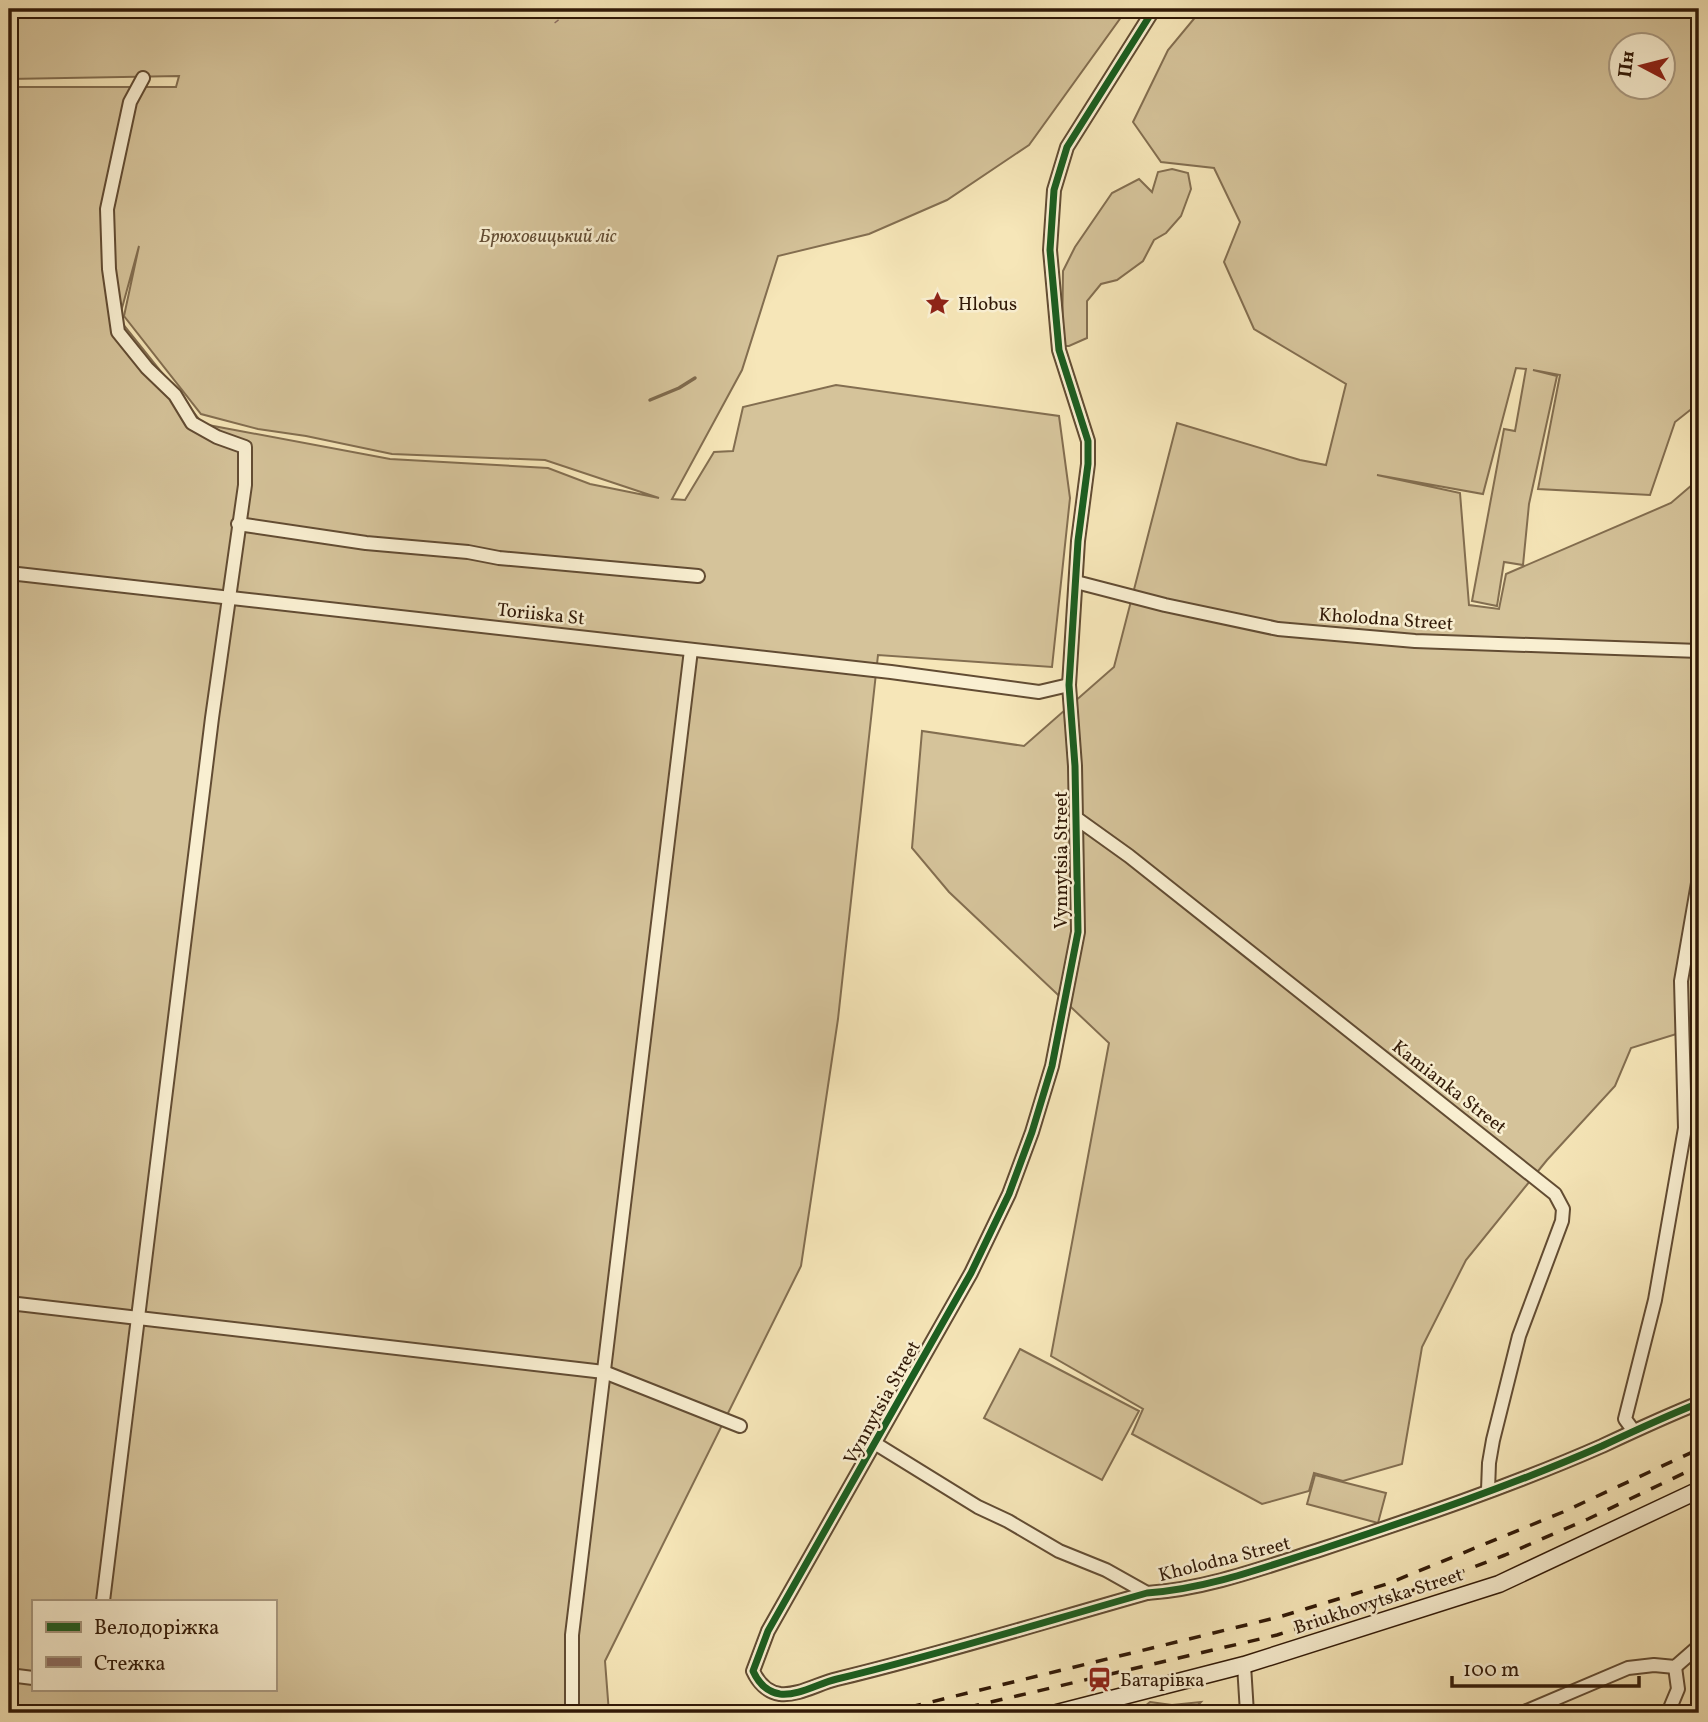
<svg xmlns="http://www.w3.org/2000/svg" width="1708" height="1722" font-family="Vollkorn,serif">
  <rect width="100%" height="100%" fill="#f6e6b8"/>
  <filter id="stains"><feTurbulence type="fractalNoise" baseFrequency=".00286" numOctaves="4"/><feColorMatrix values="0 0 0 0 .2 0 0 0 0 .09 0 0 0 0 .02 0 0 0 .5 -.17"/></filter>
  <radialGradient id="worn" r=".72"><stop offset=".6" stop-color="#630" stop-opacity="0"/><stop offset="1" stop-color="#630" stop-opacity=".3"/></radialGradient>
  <g fill="#d5c39a" stroke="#836e50" stroke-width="2" fill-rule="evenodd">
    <path d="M 9,9 L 1127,9 L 1029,145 L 947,200 L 869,234 L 778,256 L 742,370 L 672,499 L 685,500 L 714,452 L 733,451 L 743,407 L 836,385 L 1059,416 L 1070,498 L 1052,667 L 878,655 L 838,1019 L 801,1266 L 605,1661 L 609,1713 L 9,1713 L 9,87 L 176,87 L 179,76 L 9,79 ZM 139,246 L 124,316 L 201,414 L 258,429 L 306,436 L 392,454 L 545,460 L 659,498 L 590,484 L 548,468 L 390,459 L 203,424 L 119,319 ZM 33,1601 L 275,1601 L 275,1689 L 33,1689 Z"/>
    <path d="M 1202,9 L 1699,9 L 1699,403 L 1675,422 L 1650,495 L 1538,489 L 1560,375 L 1533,370 L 1557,376 L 1529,504 L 1523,565 L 1504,562 L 1497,606 L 1472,601 L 1504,429 L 1515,431 L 1526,369 L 1516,368 L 1483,494 L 1377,475 L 1460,493 L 1469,605 L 1499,609 L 1506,574 L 1671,503 L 1699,479 L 1699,1027 L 1631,1048 L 1615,1086 L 1547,1160 L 1466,1260 L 1422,1347 L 1402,1464 L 1343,1481 L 1314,1473 L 1309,1491 L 1262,1504 L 1132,1434 L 1143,1409 L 1051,1356 L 1109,1043 L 949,892 L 912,848 L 922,731 L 1024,746 L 1114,667 L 1177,423 L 1300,460 L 1326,465 L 1346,384 L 1254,329 L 1224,262 L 1240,222 L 1214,168 L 1161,162 L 1133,122 L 1168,50 ZM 1620,46 L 1662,46 L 1662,88 L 1620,88 Z"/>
    <path d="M 1172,169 L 1188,173 L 1191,189 L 1181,216 L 1166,233 L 1154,240 L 1143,261 L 1117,280 L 1101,284 L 1087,301 L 1087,338 L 1069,346 L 1062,346 L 1063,271 L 1075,247 L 1112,193 L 1139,179 L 1152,192 L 1158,172 Z"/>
    <path d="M 1020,1349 L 1139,1411 L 1102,1480 L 984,1418 Z"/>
    <path d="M 1315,1475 L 1386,1493 L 1378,1523 L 1307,1504 Z"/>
    <path d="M 1150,1702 L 1172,1705 L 1201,1702 L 1191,1713 L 1150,1713 L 1145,1712 L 1144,1707 Z"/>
  </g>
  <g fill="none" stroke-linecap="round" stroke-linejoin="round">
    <path stroke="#7f6a4d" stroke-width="3.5" d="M 650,400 L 679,388 L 695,378"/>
    <defs>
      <g id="street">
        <path d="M 1154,9 L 1067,147 L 1054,190 L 1050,250 L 1059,350 L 1088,441 L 1088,464 L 1078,541 L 1069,685 L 1075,766 L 1078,932 L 1052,1066 L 1032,1132 L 1009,1194 L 971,1273 L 768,1631 L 753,1671 C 758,1682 767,1692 780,1694 C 799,1696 819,1683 837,1679 C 941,1654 1044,1622 1147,1593 C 1207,1589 1265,1567 1322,1549 C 1416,1518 1511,1486 1602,1446 C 1634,1431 1666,1416 1699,1403"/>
        <path d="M 238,524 L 366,543 L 468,552 L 499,558 L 698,576"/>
        <path d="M 9,573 L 891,672 L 1039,692 L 1069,685"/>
        <path d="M 1076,582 L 1165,605 L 1278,629 L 1415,641 L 1699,651"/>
        <path d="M 1076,818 L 1129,856 L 1555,1194 L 1563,1209 L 1562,1221 L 1519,1336 L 1493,1440 L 1489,1463 L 1488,1490"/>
        <path d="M 9,1303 L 604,1372 L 740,1426"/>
        <path d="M 1633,1430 L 1625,1419 L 1655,1300 L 1685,1128 L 1681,981 L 1699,877"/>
        <path d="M 876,1444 L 978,1507 L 1008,1521 L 1059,1551 L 1106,1570 L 1147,1593"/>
        <path d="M 103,1601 L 212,718 L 245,485 L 245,447 L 217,437 L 192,423 L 175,395 L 147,368 L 118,332 L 109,269 L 107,209 L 130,102 L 143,78"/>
        <path d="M 1244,1665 L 1247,1713"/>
        <path d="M 9,1675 L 33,1678"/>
        <path d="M 572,1713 L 572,1635 L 691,650"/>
        <path d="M 1522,1713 L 1628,1668 L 1654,1665 L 1675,1667 L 1699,1646"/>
        <path d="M 1668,1713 L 1678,1689 L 1675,1667"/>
      </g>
      <path id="secondary" d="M 1057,1713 L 1244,1665 L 1499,1584 L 1699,1490"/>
    </defs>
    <use href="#street" stroke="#624c33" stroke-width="16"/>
    <use href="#secondary" stroke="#311907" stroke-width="19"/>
    <use href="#street" stroke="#f9efd1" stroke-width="12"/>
    <use href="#secondary" stroke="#f9efd1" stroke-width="16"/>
    <g stroke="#311907" stroke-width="3.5" stroke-dasharray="12 12" stroke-linecap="butt">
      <path d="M 886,1713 L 1279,1617 L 1387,1584 L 1563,1512 L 1699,1449"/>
      <path d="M 944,1713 L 1277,1635 L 1390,1599 L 1505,1555 L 1588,1519 L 1699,1466"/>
    </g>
    <path stroke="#8d6e63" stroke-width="5" stroke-dasharray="10 5" stroke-linecap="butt" d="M 547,9 L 557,22"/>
    <defs>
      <path id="cycleway" d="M 1154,9 L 1067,147 L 1054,190 L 1050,250 L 1059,350 L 1088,441 L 1088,464 L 1078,541 L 1069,685 L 1075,766 L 1078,932 L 1052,1066 L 1032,1132 L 1009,1194 L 971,1273 L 768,1631 L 753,1671 C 758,1682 767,1692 780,1694 C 799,1696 819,1683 837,1679 C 941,1654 1044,1622 1147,1593 C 1207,1589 1265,1567 1322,1549 C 1416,1518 1511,1486 1602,1446 C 1634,1431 1666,1416 1699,1403"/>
    </defs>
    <use href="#cycleway" stroke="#f9efd1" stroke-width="11"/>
    <use href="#cycleway" stroke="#1b5e20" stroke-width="7"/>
  </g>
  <defs>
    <symbol id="sight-bare" viewBox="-9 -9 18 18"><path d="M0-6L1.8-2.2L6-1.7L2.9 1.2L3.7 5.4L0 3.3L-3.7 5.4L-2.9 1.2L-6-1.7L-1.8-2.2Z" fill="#8f2418" stroke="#f9efd1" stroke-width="2.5" paint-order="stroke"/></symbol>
    <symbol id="station-bare" viewBox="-9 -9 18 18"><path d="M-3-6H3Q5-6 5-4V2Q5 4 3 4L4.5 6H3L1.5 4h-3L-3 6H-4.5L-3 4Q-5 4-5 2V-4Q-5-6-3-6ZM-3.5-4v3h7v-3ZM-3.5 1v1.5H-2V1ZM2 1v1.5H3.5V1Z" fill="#8f2418" stroke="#f9efd1" stroke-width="2.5" paint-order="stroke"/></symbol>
  </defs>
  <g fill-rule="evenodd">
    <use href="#sight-bare" x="920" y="286" width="35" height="35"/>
    <use href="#station-bare" x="1082" y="1662" width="35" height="35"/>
  </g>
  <g text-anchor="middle" stroke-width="5" stroke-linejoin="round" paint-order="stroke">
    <g font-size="19" font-style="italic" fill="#624c33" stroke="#f9efd1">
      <text x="548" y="242">Брюховицький ліс</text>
    </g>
    <g font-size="19" fill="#311907" stroke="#f9efd1" text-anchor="start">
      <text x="958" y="310">Hlobus</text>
      <text x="1120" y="1686">Батарівка</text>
    </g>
    <g font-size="19" fill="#311907" stroke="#f9efd1">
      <text transform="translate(541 613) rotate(6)" y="7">Toriiska St</text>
      <text transform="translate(1386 618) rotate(4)" y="7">Kholodna Street</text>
      <text transform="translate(1060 860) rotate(-90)" y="7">Vynnytsia Street</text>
      <text transform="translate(1450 1086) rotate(38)" y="7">Kamianka Street</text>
      <text transform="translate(881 1402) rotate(-61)" y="7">Vynnytsia Street</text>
      <text transform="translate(1224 1558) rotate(-14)" y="7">Kholodna Street</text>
      <text transform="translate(1378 1600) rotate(-18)" y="7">Briukhovytska Street</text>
    </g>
  </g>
  <rect width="1708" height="1722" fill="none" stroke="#f6e6b8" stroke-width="35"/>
  <rect x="10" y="10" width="1687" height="1701" fill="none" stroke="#311907" stroke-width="3.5"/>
  <rect x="18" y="18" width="1673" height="1687" fill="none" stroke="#311907" stroke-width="2"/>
  <rect x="32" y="1600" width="245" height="91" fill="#f9efd1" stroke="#a99980" stroke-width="2"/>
  <rect x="46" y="1622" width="35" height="10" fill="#1b5e20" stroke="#a99980" stroke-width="2"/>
  <text x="94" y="1634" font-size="21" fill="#311907">Велодоріжка</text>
  <rect x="46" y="1657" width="35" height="10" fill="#8d6e63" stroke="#a99980" stroke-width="2"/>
  <text x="94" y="1670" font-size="21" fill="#311907">Стежка</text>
  <g transform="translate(1642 66) rotate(277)"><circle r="33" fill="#f9efd1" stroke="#a99980" stroke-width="2"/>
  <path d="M0-5L12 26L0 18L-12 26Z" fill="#8f2418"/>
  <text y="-10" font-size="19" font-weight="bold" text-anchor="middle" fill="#311907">Пн</text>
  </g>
  <path d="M1452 1676v10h187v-10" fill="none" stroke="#311907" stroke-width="3.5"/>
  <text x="1463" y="1676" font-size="21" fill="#311907" stroke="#f9efd1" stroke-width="5" paint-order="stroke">100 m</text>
  <rect width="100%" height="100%" filter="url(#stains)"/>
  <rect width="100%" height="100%" fill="url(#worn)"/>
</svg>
